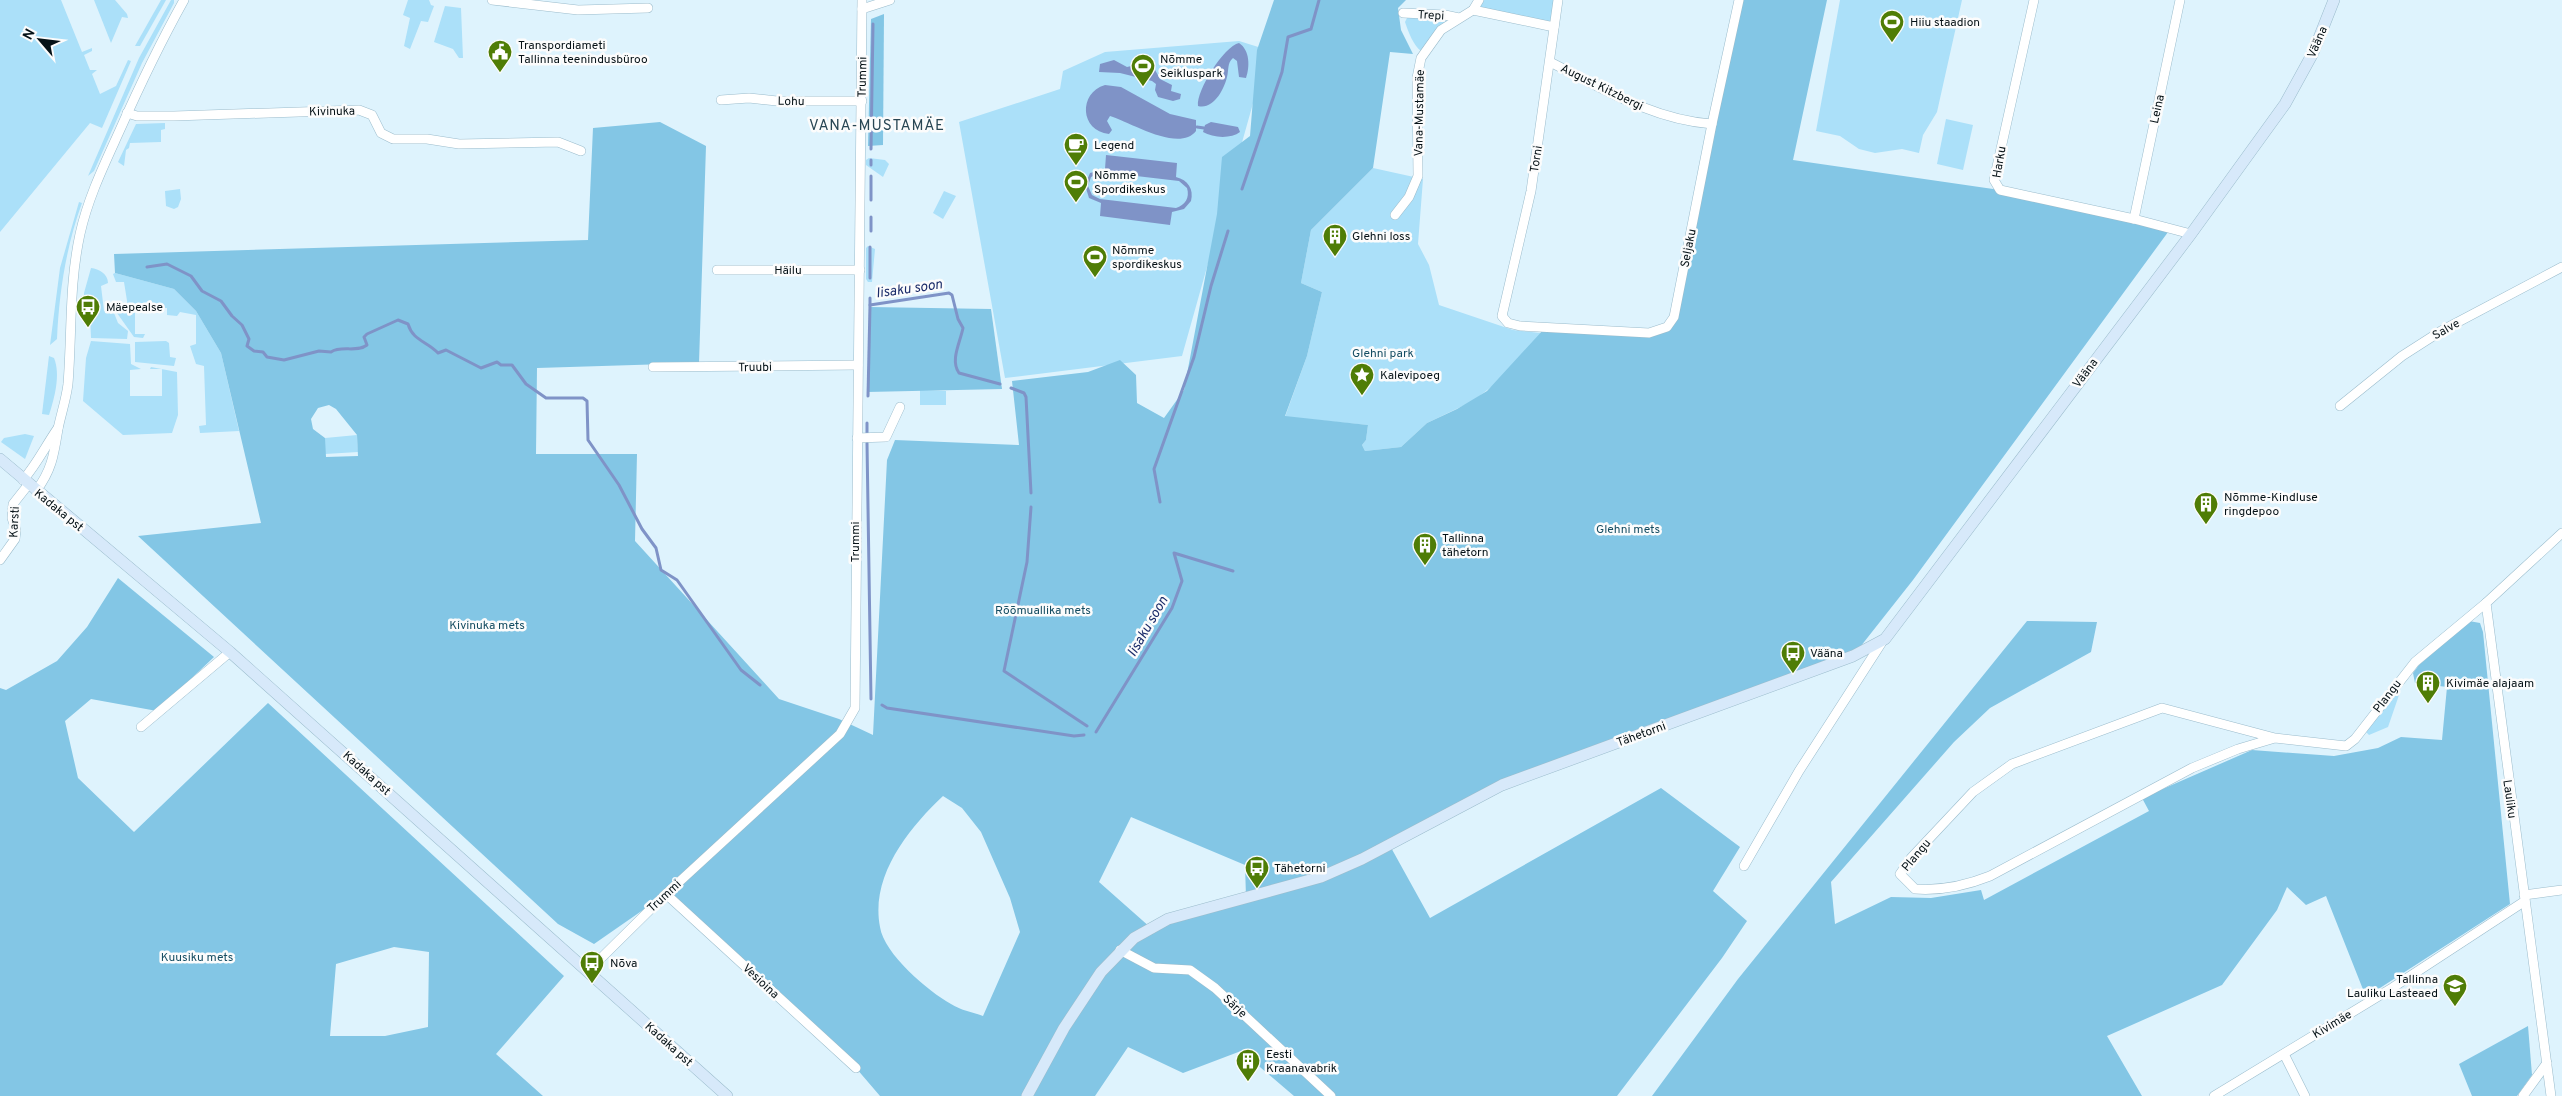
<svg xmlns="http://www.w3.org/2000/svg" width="2562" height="1096" font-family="Overpass,sans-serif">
  <rect width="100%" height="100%" fill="#def3fd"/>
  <g fill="#abe0f9">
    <path d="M 0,0 L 61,0 L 82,52 L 92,48 L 92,51 L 84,55 L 90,70 L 97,70 L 92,74 L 100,94 L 116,86 L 128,60 L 131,61 L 102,128 L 90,123 L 0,232 Z"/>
    <path d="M 94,0 L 115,0 L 127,14 L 128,18 L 122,17 L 111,43 Z"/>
    <path d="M 161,0 L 166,0 L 140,46 L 135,46 Z"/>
    <path d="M 171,0 L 174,0 L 174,3 L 142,63 L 94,171 L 88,176 L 139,58 Z"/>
    <path d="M 408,0 L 429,0 L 431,5 L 434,6 L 428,22 L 421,21 L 410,49 L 404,46 L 410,18 L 403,15 Z"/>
    <path d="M 1481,0 L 1555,0 L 1551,23 L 1481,7 Z"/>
    <path d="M 1840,0 L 1962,0 L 1937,112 L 1923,135 L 1919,153 L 1902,149 L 1875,153 L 1859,149 L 1840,136 L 1816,131 Z"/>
    <path d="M 445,6 L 461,8 L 463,58 L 459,58 L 453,49 L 434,42 Z"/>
    <path d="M 1407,18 L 1444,18 L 1446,21 L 1421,51 C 1413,45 1408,31 1405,22 Z"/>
    <path d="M 1239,41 L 1268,50 L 1182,356 L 1005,378 L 959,122 L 1060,89 L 1063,71 L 1105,52 Z"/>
    <path d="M 1946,119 L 1973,125 L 1963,170 L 1937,164 Z"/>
    <path d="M 165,123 L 165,129 L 161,130 L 161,142 L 130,143 L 129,148 L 126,150 L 124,166 L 118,162 L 136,124 Z"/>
    <path d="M 869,158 L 885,160 L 889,164 L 883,177 L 866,165 L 866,160 Z"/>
    <path d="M 1373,168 L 1423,179 L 1418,244 L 1429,265 L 1439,305 L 1513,330 L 1541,333 L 1500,380 L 1473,401 L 1427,423 L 1401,447 L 1365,451 L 1362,445 L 1366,440 L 1368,425 L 1285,417 L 1307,356 L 1322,292 L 1301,283 L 1311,230 Z"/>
    <path d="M 180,189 L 181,199 L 178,207 L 174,209 L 166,206 L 165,191 Z"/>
    <path d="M 944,191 L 956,196 L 943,219 L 933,213 Z"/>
    <path d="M 79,202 L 82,203 C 66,247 59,293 57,339 L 50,345 L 60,268 Z"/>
    <path d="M 868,246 L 875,249 L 872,282 L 868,282 L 866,279 L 866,248 Z"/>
    <path d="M 91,268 C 99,269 108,274 108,283 L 101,286 L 104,311 L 114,313 L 118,323 L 128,331 L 127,339 L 91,338 L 90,315 L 84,304 L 84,293 Z"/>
    <path d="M 115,273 L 174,289 L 196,311 L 221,353 L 239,431 L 200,433 L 199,426 L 206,425 L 204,366 L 196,364 L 190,346 L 196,344 L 196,315 L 180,312 L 177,316 L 167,315 L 167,308 L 135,310 L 135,334 L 145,334 L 143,338 L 134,337 L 117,313 L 128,307 L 124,282 L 116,282 L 113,274 Z"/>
    <path d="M 91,341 L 130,344 L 131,364 L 141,369 L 130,370 L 130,396 L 162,396 L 162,369 L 150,369 L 151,367 L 177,372 L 178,415 L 172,433 L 123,435 L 83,401 L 86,358 Z"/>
    <path d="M 166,341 L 169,343 L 170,357 L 176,358 L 174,366 L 135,362 L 135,342 Z"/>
    <path d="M 49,356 L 54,358 C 61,375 54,399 49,415 L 42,414 Z"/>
    <path d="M 920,390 L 946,391 L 946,405 L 920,405 Z"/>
    <path d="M 25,434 L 34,436 L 25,459 L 1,442 L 4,438 Z"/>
    <path d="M 357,435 L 358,452 L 325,454 L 325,438 Z"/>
    <path d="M 2395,692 L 2399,695 L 2388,727 L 2369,735 L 2365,731 Z"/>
  </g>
  <g fill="#83c6e5" fill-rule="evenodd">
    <path d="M 1274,0 L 1406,0 L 1398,8 L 1401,30 L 1413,54 L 1390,52 L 1373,168 L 1311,230 L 1301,283 L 1322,292 L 1307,356 L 1285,416 L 1368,425 L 1366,440 L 1362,445 L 1365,451 L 1401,447 L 1427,423 L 1457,409 L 1487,391 L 1544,329 L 1649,333 L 1674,317 L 1739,0 L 1827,0 L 1793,160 L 2000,190 L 2171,228 L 1913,580 L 1853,656 L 1502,785 L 1389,844 L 1430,918 L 1661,788 L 1740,847 L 1713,891 L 1747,921 L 1722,958 L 1617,1096 L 1294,1096 L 1241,1051 L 1183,1073 L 1128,1047 L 1095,1096 L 880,1096 L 856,1068 L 666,894 L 594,944 L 558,924 L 138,536 L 261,523 L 221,353 L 196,311 L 174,289 L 115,273 L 114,254 L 588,240 L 593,128 L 660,122 L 706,146 L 699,363 L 537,368 L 536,454 L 637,454 L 635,541 L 779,699 L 839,719 L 873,735 L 887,460 L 895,440 L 1019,445 L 1012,381 L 1088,372 L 1120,360 L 1136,375 L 1137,403 L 1164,418 L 1184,390 L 1217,214 L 1222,157 L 1250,136 L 1257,50 ZM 329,405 L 336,409 L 357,435 L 358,456 L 326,457 L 325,438 L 313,429 L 311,419 L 318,408 ZM 943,796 L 962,808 L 981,832 L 1010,898 L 1020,932 L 983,1016 C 972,1012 960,1010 951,1004 C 928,991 884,954 880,927 C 870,876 909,828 943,796 ZM 1131,817 L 1245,865 L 1246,897 L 1151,928 L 1099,882 Z"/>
    <path d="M 884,14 L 883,145 L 868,146 L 871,19 Z"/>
    <path d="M 870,307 L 991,309 L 1002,389 L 867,392 Z"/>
    <path d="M 118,578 L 214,657 L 157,711 L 91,699 L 65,721 L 78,778 L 134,832 L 268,703 L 564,976 L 496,1054 L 543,1096 L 0,1096 L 0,688 L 6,690 L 57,661 L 87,627 ZM 394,947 L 429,952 L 428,1027 L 385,1036 L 330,1036 L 336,964 Z"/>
    <path d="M 2027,621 L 2097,622 L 2091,652 L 1990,708 L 1954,742 L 1831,882 L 1835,924 L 1891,897 L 1931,898 L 1981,890 L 1984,900 L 2149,811 L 2142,798 L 2252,750 L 2334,756 L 2378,748 L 2401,737 L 2442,740 L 2447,687 L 2415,683 L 2413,673 L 2419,665 L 2469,621 L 2480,623 L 2483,632 L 2510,904 L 2366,997 L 2326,896 L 2306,905 L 2287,887 L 2277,910 L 2222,985 L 2107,1036 L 2142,1096 L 1652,1096 L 1738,979 Z"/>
    <path d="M 2528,1026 L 2532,1075 L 2517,1096 L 2472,1096 L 2459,1064 Z"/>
  </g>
  <g fill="#7f93c7" fill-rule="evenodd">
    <path d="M 1239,43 C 1250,50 1250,67 1246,78 L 1239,77 L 1237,61 L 1233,58 C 1227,63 1229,70 1227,77 C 1224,90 1213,110 1198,106 C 1196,91 1224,46 1239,43 Z"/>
    <path d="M 1114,60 L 1127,67 L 1144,63 L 1154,68 L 1160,79 L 1172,85 L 1171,91 L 1181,94 L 1180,99 L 1173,101 L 1158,97 L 1155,90 L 1156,84 L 1152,81 L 1120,73 L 1099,72 L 1100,64 Z"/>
    <path d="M 1105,85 L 1121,87 L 1170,114 L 1196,120 L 1196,131 C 1179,153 1130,122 1110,116 L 1107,121 L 1112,130 L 1109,134 C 1080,131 1078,93 1105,85 Z"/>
    <path d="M 1211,122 L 1238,127 L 1240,132 C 1231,139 1213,138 1203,132 L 1205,125 Z"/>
    <path d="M 1106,155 L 1177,163 L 1176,177 C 1188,180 1194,189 1191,201 L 1184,209 L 1172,212 L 1170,225 L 1100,216 L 1101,203 L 1089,198 L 1085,185 L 1090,173 L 1105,169 ZM 1102,172 L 1179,181 L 1187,188 C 1190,198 1185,205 1176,208 L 1100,199 L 1092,195 L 1088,186 L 1091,177 Z"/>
  </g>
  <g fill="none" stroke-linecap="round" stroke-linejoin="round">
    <g stroke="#7f93c7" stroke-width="3">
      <path d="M 1197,127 L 1204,128"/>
      <path d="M 871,149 L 873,24"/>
      <path d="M 871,165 L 871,160"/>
      <path d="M 871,176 L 871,200"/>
      <path d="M 1242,189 L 1282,72 L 1288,37 L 1311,29 L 1319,0"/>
      <path d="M 871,231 L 871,217"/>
      <path d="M 147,267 L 167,264 L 191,276 L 202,291 L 221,301 L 232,316 L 242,325 L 249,339 L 247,346 L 254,351 L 263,352 L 267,357 L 284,360 L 319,351 L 331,352 C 341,345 357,353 367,345 L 364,337 L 367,334 L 398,320 L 408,324 C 413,341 427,341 438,353 L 446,350 L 481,368 L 497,362 L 501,365 L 512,365 L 526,384 L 546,398 L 583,398 L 587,401 L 588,440 L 619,485 L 642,529 L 656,548 L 661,570 L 677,580 L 741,670 L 760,685"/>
      <path d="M 870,278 L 870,247"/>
      <path d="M 870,298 L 870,305 L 949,293 L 952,295 L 958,319 L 963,328 C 960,343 950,360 959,373 L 1000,384"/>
      <path d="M 1011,388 L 1024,393 L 1026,397 L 1031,493"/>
      <path d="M 868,396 L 870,305"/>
      <path d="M 867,433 L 867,423"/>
      <path d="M 867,443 L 871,699"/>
      <path d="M 1160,502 L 1154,469 L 1194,357 L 1211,286 L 1228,231"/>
      <path d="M 1031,507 L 1027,562 L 1004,671 L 1087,726"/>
      <path d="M 882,705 L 887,708 L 1074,736 L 1084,735"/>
      <path d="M 1096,732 L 1172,608 L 1182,581 L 1174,553 L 1233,571"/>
    </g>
    <defs>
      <g id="street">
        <path d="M 492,0 L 578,10 L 648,8"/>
        <path d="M 1558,0 L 1531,191 L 1502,316 L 1508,323 L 1520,326 L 1649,333 L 1667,327 L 1674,317 L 1712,124 L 1739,0"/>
        <path d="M 2034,0 L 1994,180 L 2000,190 L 2134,219 L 2191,234"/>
        <path d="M 862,9 L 890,0"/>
        <path d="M 1473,10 L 1554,27"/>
        <path d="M 1403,13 L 1445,15 L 1459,18"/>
        <path d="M 1550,62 C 1602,88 1653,120 1712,124"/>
        <path d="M 721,100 L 749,98 L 777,101 L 862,101"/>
        <path d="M 127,113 L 137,116 L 174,116 L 359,110 L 372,115 L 381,133 L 393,139 L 427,139 L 459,144 L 558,142 L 581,151"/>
        <path d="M 1395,215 L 1409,197 L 1418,176 L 1417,78 L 1421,58 L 1441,30 L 1473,10 L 1479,0"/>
        <path d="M 2134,219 L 2180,0"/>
        <path d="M 717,270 L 860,270"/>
        <path d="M 653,367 L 858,365"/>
        <path d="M 2340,406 L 2402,356 L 2441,331 L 2562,267"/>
        <path d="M 857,438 L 886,437 L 900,407"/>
        <path d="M 23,480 C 37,464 46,445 58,428"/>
        <path d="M 36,491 C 52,470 54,454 58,429 C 61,414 66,400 68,384 C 72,334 69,284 80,234 C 88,198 104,165 119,132 C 139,87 160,43 184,0"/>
        <path d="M 0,560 L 15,539 L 16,530 L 12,518 L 13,504 L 28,485"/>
        <path d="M 141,727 L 230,652"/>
        <path d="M 2275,738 L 2162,708 L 2012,764 L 1973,792 L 1911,858 L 1900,874 L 1915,889 C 1942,891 1965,886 1990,876 L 2192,768 L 2238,749 L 2275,738 L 2346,746 L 2355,739 L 2415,662 L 2486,603"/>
        <path d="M 1744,866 L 1799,771 L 1884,639"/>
        <path d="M 666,894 L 856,1068"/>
        <path d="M 2524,895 L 2562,890"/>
        <path d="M 1120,950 L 1154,968 L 1190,970 L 1215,988 L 1331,1096"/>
        <path d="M 588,971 L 666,894 L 840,734 L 855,708 L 862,0"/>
        <path d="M 2284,1054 L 2305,1096"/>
        <path d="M 2214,1096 L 2392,988 L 2525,901"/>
        <path d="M 2523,1096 L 2547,1063"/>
        <path d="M 2551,1096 L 2486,603 L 2562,533"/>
      </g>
      <g id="secondary">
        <path d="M 0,459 L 230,652 L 727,1096"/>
        <path d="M 1027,1096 L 1064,1028 L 1101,972 L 1134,938 L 1168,919 L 1321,877 L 1362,859 L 1502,785 L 1853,656 L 1885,639 L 2191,234 L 2285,104 L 2313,53 L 2334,0"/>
      </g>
    </defs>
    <use href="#street" stroke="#9bbccc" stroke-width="10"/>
    <use href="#secondary" stroke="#9bbccc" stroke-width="12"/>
    <use href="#street" stroke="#fff" stroke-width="9"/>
    <use href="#secondary" stroke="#d7e9fa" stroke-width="11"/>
  </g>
  <defs>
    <symbol id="stadium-pin" viewBox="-11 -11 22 30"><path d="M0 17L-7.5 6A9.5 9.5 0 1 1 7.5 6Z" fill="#4f7d06" stroke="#fcfcfc"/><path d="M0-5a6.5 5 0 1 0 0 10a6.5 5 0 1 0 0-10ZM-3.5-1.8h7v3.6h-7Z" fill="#fff"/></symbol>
    <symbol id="civic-pin" viewBox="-11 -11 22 30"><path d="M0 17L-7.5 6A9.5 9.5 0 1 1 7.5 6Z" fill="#4f7d06" stroke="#fcfcfc"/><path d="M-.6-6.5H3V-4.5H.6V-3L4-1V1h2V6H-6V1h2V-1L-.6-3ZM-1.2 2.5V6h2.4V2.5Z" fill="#fff"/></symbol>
    <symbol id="cafe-pin" viewBox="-11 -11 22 30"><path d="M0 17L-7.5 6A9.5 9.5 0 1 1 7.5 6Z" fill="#4f7d06" stroke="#fcfcfc"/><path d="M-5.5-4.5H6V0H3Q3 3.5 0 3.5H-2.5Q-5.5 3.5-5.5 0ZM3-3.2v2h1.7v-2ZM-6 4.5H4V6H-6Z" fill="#fff"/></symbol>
    <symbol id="building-pin" viewBox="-11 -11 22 30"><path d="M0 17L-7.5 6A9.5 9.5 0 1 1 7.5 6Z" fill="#4f7d06" stroke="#fcfcfc"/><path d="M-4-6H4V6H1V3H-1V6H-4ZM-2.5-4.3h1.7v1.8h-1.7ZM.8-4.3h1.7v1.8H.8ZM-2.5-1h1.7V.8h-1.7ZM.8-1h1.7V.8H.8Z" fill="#fff"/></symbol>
    <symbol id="bus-pin" viewBox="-11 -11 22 30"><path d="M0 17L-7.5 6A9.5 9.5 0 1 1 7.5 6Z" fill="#4f7d06" stroke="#fcfcfc"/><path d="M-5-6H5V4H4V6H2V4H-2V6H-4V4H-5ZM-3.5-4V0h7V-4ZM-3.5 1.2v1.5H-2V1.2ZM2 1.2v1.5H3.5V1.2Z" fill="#fff"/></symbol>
    <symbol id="sight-pin" viewBox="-11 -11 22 30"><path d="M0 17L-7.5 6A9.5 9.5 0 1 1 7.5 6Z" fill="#4f7d06" stroke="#fcfcfc"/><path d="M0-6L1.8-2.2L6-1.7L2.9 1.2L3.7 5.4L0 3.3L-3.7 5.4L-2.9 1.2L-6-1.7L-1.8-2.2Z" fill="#fff"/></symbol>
    <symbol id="school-pin" viewBox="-11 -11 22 30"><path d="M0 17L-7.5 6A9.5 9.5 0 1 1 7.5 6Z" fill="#4f7d06" stroke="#fcfcfc"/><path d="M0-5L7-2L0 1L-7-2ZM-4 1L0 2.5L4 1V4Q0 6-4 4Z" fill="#fff"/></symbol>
  </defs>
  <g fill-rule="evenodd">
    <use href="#stadium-pin" x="1878" y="8" width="28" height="38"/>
    <use href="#civic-pin" x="486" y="38" width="28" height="38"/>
    <use href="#stadium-pin" x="1129" y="52" width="28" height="38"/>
    <use href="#cafe-pin" x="1062" y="131" width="28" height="38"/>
    <use href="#stadium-pin" x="1062" y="168" width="28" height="38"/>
    <use href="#building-pin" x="1321" y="222" width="28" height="38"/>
    <use href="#stadium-pin" x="1081" y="243" width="28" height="38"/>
    <use href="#bus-pin" x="74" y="293" width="28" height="38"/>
    <use href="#sight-pin" x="1348" y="361" width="28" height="38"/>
    <use href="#building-pin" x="2192" y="490" width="28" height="38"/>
    <use href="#building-pin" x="1411" y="531" width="28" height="38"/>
    <use href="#bus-pin" x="1779" y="639" width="28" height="38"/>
    <use href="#building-pin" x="2414" y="669" width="28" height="38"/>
    <use href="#bus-pin" x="1243" y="854" width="28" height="38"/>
    <use href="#bus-pin" x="578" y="949" width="28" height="38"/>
    <use href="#school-pin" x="2441" y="972" width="28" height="38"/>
    <use href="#building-pin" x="1234" y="1047" width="28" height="38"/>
  </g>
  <g text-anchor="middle" stroke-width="5" stroke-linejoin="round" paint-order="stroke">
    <g font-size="12" fill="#061217" stroke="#fcfcfc">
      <text transform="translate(1431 15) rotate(3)" y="4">Trepi</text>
      <text transform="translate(2317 42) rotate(-67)" y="4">Vääna</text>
      <text transform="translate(862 77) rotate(-89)" y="4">Trummi</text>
      <text transform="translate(1602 87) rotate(26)" y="4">August Kitzbergi</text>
      <text transform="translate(791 101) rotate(1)" y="4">Lohu</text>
      <text transform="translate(2157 109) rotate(-78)" y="4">Leina</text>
      <text transform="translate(332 111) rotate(-1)" y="4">Kivinuka</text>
      <text transform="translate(1419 113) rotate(-89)" y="4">Vana-Mustamäe</text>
      <text transform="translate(1536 159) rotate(-81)" y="4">Torni</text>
      <text transform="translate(1999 162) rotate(-80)" y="4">Harku</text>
      <text transform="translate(1688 248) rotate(-79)" y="4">Seljaku</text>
      <text x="788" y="274">Häilu</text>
      <text transform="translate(2446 329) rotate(-30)" y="4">Salve</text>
      <text transform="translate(755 367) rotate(-1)" y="4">Truubi</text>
      <text transform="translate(2085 373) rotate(-53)" y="4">Vääna</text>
      <text transform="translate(59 510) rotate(39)" y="4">Kadaka pst</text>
      <text transform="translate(14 522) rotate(-87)" y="4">Karsti</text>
      <text transform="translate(855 542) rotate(-90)" y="4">Trummi</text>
      <text transform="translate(2387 696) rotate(-53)" y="4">Plangu</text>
      <text transform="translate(1641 734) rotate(-20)" y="4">Tähetorni</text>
      <text transform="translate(367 773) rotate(42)" y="4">Kadaka pst</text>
      <text transform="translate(2510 799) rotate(82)" y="4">Lauliku</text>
      <text transform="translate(1916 855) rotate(-50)" y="4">Plangu</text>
      <text transform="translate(664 896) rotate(-43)" y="4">Trummi</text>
      <text transform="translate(761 981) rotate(43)" y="4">Vesioina</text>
      <text transform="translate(1235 1006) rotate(43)" y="4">Särje</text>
      <text transform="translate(2332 1024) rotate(-31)" y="4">Kivimäe</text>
      <text transform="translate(669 1044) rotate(42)" y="4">Kadaka pst</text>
    </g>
    <g font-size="12" fill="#061217" stroke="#fcfcfc" text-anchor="start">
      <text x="1910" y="26">Hiiu staadion</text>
      <text x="518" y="49">Transpordiameti<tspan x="518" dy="14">Tallinna teenindusbüroo</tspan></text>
      <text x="1160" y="63">Nõmme<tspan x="1160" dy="14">Seikluspark</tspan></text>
      <text x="1094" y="149">Legend</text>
      <text x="1094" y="179">Nõmme<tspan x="1094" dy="14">Spordikeskus</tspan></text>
      <text x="1352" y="240">Glehni loss</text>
      <text x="1112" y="254">Nõmme<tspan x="1112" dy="14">spordikeskus</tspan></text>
      <text x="106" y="311">Mäepealse</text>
      <text x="1380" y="379">Kalevipoeg</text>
      <text x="2224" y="501">Nõmme-Kindluse<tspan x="2224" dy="14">ringdepoo</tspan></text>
      <text x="1442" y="542">Tallinna<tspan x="1442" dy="14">tähetorn</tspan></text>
      <text x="1810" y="657">Vääna</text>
      <text x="2446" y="687">Kivimäe alajaam</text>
      <text x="1274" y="872">Tähetorni</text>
      <text x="610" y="967">Nõva</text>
      <text x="2438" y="983" text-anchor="end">Tallinna<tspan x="2438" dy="14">Lauliku Lasteaed</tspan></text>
      <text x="1266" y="1058">Eesti<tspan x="1266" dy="14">Kraanavabrik</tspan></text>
    </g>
    <g font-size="12" fill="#154d62" stroke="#fcfcfc">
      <text x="1383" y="357">Glehni park</text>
      <text x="1628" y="533">Glehni mets</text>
      <text x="1043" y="614">Rõõmuallika mets</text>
      <text x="487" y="629">Kivinuka mets</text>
      <text x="197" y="961">Kuusiku mets</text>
    </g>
    <g font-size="14" font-style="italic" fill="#1a2b69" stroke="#fcfcfc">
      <text transform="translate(909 288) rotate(-8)" y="5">Iisaku soon</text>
      <text transform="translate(1147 626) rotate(-60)" y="5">Iisaku soon</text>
    </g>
    <g font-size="15" letter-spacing="1" fill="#284654" stroke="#fcfcfc">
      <text x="877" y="130">VANA-MUSTAMÄE</text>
    </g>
  </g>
  <g transform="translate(40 40) rotate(298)" stroke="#fcfcfc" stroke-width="4" paint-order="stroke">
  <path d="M0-4L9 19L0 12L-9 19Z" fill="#061217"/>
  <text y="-8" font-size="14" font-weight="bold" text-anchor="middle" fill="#061217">N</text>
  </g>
</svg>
